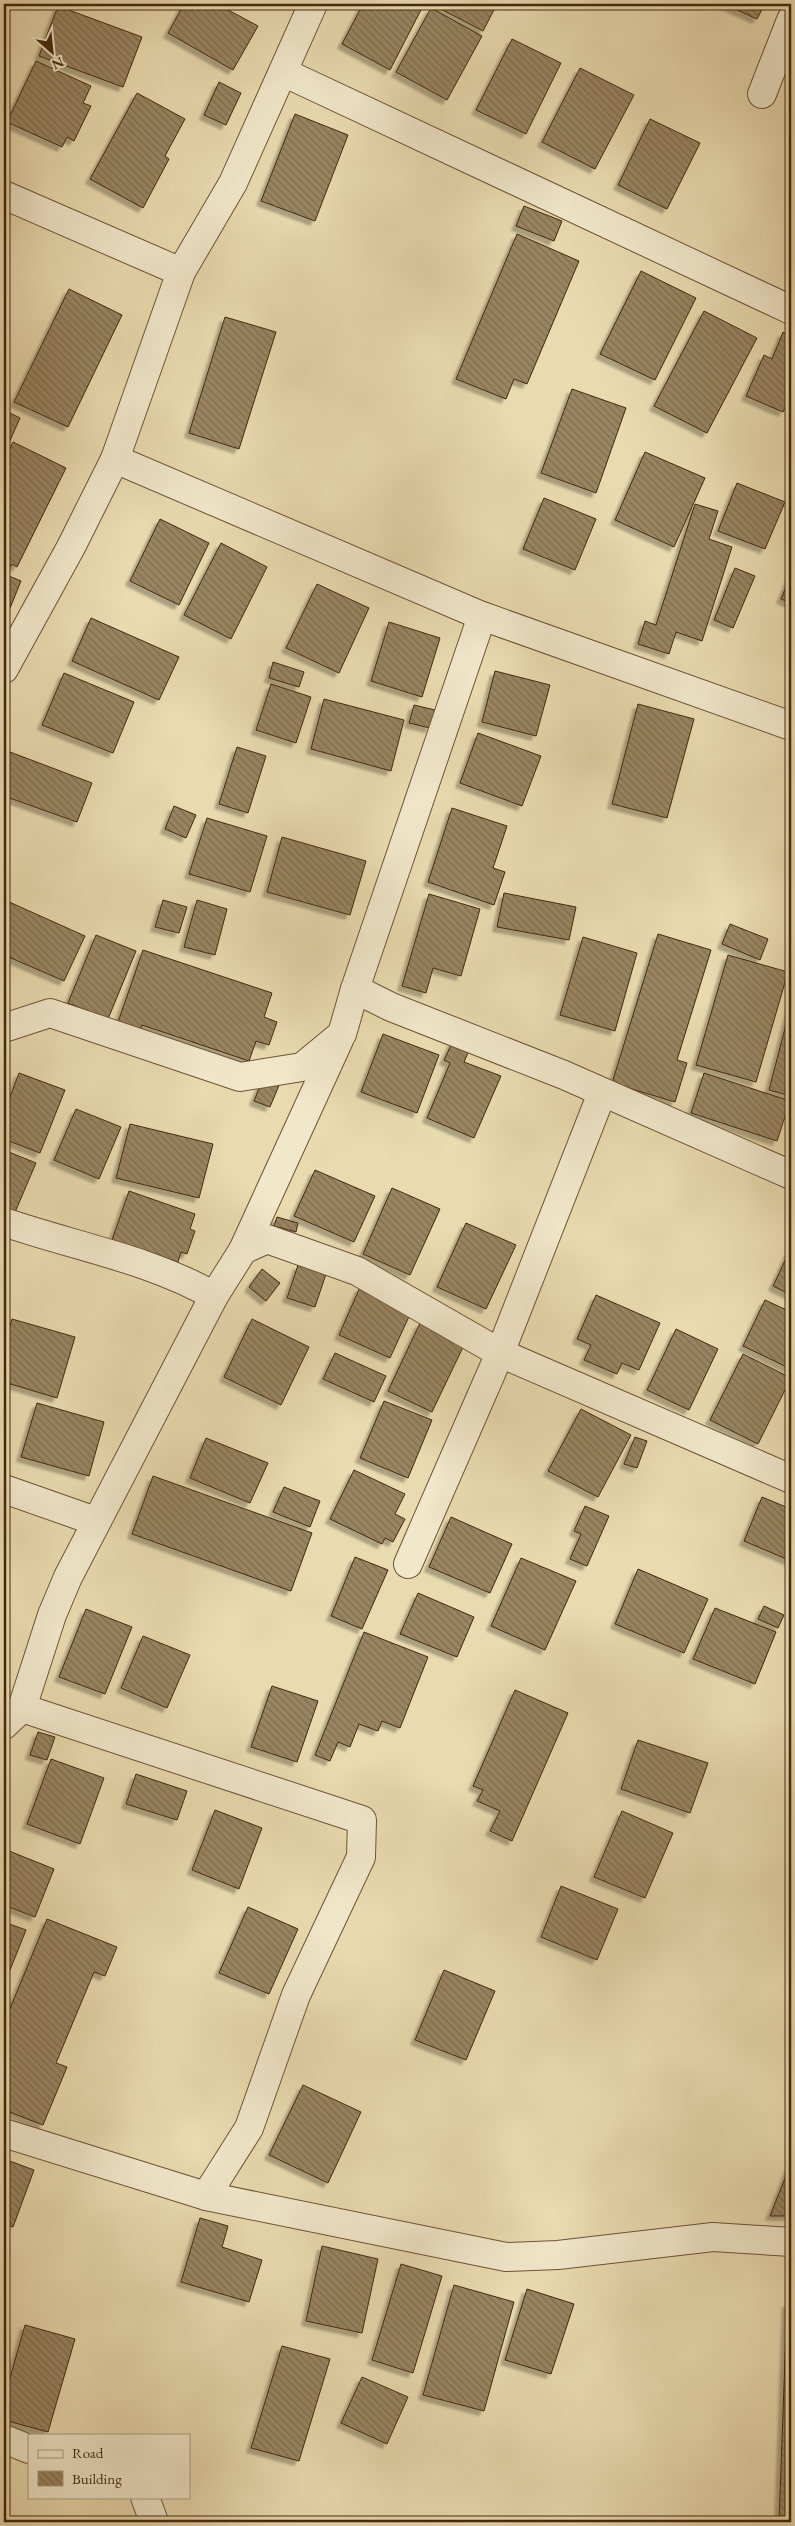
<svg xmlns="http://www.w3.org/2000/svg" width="795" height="2526" font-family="'EB Garamond',serif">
  <defs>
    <pattern id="building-back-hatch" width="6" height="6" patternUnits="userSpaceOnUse" patternTransform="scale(1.25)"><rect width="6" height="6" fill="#998562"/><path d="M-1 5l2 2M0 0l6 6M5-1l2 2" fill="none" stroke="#7e6d4f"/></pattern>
    <filter id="shadow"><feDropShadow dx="-4.5" dy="4.5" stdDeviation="1" flood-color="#0004"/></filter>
  </defs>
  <rect width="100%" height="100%" fill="#e9daaf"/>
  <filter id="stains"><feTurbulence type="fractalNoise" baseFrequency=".004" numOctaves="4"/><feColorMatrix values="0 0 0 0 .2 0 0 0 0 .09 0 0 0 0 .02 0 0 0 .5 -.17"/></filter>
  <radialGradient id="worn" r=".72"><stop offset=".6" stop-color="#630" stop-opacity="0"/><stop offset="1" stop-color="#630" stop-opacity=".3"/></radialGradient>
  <g fill="url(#building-back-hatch)" stroke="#43280f" filter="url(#shadow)">
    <path d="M 184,4 L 217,4 L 258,26 L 233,70 L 168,33 Z"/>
    <path d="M 363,4 L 424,4 L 390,70 L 342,44 Z"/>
    <path d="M 442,4 L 497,4 L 483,31 L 439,8 Z"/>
    <path d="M 724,4 L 765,4 L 757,19 Z"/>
    <path d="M 58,6 L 142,37 L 123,87 L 39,56 Z"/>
    <path d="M 431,8 L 482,36 L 447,100 L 396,72 Z"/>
    <path d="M 512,39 L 561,63 L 526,134 L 476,110 Z"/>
    <path d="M 36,61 L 91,86 L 83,103 L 91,106 L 74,141 L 67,137 L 62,147 L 7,122 Z"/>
    <path d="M 580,68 L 634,95 L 595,169 L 542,142 Z"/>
    <path d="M 219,82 L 241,93 L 226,125 L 204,115 Z"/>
    <path d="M 137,93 L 185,119 L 165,156 L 169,159 L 143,208 L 90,179 Z"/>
    <path d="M 295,114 L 348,135 L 315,221 L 261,201 Z"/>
    <path d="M 650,119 L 700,143 L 667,209 L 618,185 Z"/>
    <path d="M 524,206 L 562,221 L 554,241 L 516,226 Z"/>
    <path d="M 517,234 L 579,261 L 527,384 L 514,379 L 506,399 L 456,379 Z"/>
    <path d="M 641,271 L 696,298 L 655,380 L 600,354 Z"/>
    <path d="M 69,289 L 122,315 L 68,427 L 14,402 Z"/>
    <path d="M 704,311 L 757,338 L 707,433 L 654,406 Z"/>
    <path d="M 225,317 L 276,332 L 239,449 L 189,433 Z"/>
    <path d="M 783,332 L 791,336 L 791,400 L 789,399 L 783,412 L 746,396 L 764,355 L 772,359 Z"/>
    <path d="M 572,389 L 626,408 L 596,493 L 541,473 Z"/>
    <path d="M 4,410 L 20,418 L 4,454 Z"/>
    <path d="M 13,442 L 66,468 L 17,567 L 12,564 L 7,572 L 4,570 L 4,461 Z"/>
    <path d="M 645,452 L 705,478 L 674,547 L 615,520 Z"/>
    <path d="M 737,483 L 785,502 L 765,549 L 718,531 Z"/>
    <path d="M 544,498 L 596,519 L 575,570 L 523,549 Z"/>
    <path d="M 695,504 L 718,511 L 709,539 L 732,547 L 702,641 L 676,632 L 669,654 L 638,644 L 645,621 L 656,625 Z"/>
    <path d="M 160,519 L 209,543 L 179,605 L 130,581 Z"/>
    <path d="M 221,543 L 267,567 L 231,639 L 184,615 Z"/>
    <path d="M 735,568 L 755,576 L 733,628 L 714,620 Z"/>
    <path d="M 4,574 L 21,581 L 6,618 L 4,617 Z"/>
    <path d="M 791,575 L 791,603 L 781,599 Z"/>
    <path d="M 317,584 L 369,608 L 339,673 L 286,648 Z"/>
    <path d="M 91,618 L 179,657 L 159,700 L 72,661 Z"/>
    <path d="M 389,622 L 440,638 L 422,697 L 371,681 Z"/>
    <path d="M 273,662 L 304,672 L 299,687 L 269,678 Z"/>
    <path d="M 495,671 L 550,685 L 536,736 L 482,722 Z"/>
    <path d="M 64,673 L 134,702 L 113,753 L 42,725 Z"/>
    <path d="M 271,684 L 311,697 L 296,743 L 256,730 Z"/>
    <path d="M 324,699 L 404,720 L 391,771 L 311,749 Z"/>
    <path d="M 638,704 L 694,719 L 667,818 L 612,804 Z"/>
    <path d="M 414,705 L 435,710 L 430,728 L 409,723 Z"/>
    <path d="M 478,733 L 541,756 L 522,806 L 460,783 Z"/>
    <path d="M 237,747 L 266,756 L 248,813 L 219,804 Z"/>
    <path d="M 10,752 L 92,783 L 77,822 L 4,796 L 4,769 Z"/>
    <path d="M 174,806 L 196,815 L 186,838 L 165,829 Z"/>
    <path d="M 452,808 L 507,826 L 493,868 L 505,872 L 494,905 L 428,882 Z"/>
    <path d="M 207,818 L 267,836 L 250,892 L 189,874 Z"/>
    <path d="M 282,837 L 366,861 L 350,915 L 267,892 Z"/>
    <path d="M 504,893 L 576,907 L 569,940 L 497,927 Z"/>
    <path d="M 429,894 L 480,909 L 461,976 L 433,968 L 426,993 L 402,986 Z"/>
    <path d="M 163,900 L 187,907 L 179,933 L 155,927 Z"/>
    <path d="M 197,900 L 227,909 L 215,955 L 184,947 Z"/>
    <path d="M 7,901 L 85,936 L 64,981 L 4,955 L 4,909 Z"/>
    <path d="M 730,924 L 768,939 L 760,960 L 722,944 Z"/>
    <path d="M 658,934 L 711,950 L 677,1060 L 687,1063 L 675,1102 L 612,1083 Z"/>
    <path d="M 96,935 L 136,951 L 108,1019 L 68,1003 Z"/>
    <path d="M 583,937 L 637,953 L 615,1031 L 560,1015 Z"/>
    <path d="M 143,950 L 272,993 L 264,1017 L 277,1022 L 269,1045 L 256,1041 L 249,1061 L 142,1025 L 140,1032 L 117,1025 Z"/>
    <path d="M 728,955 L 788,972 L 756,1082 L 696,1065 Z"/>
    <path d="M 791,1005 L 791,1096 L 769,1090 Z"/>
    <path d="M 383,1034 L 439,1055 L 417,1113 L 361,1092 Z"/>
    <path d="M 453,1041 L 470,1048 L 464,1062 L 501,1076 L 474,1138 L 427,1118 L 450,1063 L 444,1060 Z"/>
    <path d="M 19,1073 L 65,1090 L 40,1153 L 4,1139 L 4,1113 Z"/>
    <path d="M 704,1073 L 790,1101 L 777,1141 L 691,1113 Z"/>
    <path d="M 264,1076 L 280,1083 L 270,1107 L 254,1101 Z"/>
    <path d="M 76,1109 L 121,1127 L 99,1179 L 54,1160 Z"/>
    <path d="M 130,1124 L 213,1144 L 199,1198 L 116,1178 Z"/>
    <path d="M 4,1150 L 36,1163 L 13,1217 L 4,1214 Z"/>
    <path d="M 315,1170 L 375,1196 L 354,1242 L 294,1216 Z"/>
    <path d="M 392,1188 L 440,1209 L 410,1275 L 363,1254 Z"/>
    <path d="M 129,1191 L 195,1214 L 190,1229 L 195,1231 L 187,1254 L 181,1252 L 178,1262 L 112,1240 Z"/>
    <path d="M 277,1217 L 298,1223 L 296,1232 L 274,1226 Z"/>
    <path d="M 466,1223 L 516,1245 L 486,1309 L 437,1287 Z"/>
    <path d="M 791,1248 L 791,1295 L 773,1286 Z"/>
    <path d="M 298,1265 L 326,1274 L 315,1307 L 287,1298 Z"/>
    <path d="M 262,1269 L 280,1283 L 266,1301 L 249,1287 Z"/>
    <path d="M 360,1287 L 412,1310 L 390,1358 L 339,1335 Z"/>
    <path d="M 596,1295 L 660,1323 L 639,1370 L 622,1363 L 617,1374 L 584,1360 L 591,1345 L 577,1339 Z"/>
    <path d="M 765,1300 L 791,1312 L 791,1369 L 743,1346 Z"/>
    <path d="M 12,1319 L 75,1337 L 57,1398 L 4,1382 L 4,1345 Z"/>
    <path d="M 252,1319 L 309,1347 L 281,1405 L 224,1377 Z"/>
    <path d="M 420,1323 L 465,1343 L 432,1412 L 388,1391 Z"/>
    <path d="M 676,1329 L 718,1349 L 689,1410 L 647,1390 Z"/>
    <path d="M 335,1353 L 386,1376 L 374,1402 L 323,1379 Z"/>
    <path d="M 743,1354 L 791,1378 L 758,1444 L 710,1420 Z"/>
    <path d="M 384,1401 L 432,1420 L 408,1478 L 360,1458 Z"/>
    <path d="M 37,1403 L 104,1422 L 89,1476 L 21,1457 Z"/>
    <path d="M 581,1409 L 631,1435 L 598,1497 L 548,1471 Z"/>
    <path d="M 635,1437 L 647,1441 L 637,1468 L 624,1464 Z"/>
    <path d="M 206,1438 L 268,1463 L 250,1503 L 190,1478 Z"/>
    <path d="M 354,1470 L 405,1494 L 395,1514 L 405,1519 L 393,1542 L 385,1538 L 382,1544 L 330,1519 Z"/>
    <path d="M 153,1476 L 312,1533 L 291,1591 L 132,1534 Z"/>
    <path d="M 284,1487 L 320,1501 L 310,1527 L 273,1512 Z"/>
    <path d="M 762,1497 L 791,1509 L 791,1561 L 744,1541 Z"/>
    <path d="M 585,1506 L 609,1516 L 587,1566 L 570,1559 L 581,1534 L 574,1531 Z"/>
    <path d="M 451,1517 L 512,1544 L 490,1593 L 429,1567 Z"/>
    <path d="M 355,1557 L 388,1570 L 362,1629 L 331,1616 Z"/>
    <path d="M 521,1558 L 576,1581 L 545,1650 L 491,1626 Z"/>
    <path d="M 638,1569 L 708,1599 L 684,1653 L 615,1624 Z"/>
    <path d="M 418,1593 L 474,1617 L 457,1657 L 400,1634 Z"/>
    <path d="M 764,1606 L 784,1615 L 778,1628 L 758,1619 Z"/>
    <path d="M 715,1608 L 776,1632 L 755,1684 L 693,1659 Z"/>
    <path d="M 86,1609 L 132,1627 L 105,1694 L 59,1677 Z"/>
    <path d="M 364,1632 L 428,1657 L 400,1728 L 382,1721 L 378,1731 L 359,1724 L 350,1747 L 338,1742 L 330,1761 L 315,1755 Z"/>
    <path d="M 143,1636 L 190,1655 L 167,1708 L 121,1688 Z"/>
    <path d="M 272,1686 L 318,1701 L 297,1762 L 251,1747 Z"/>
    <path d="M 515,1690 L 568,1713 L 512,1841 L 490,1831 L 500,1811 L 477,1801 L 483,1790 L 473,1786 Z"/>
    <path d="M 38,1732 L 55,1737 L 47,1760 L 30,1755 Z"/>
    <path d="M 638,1740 L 708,1763 L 690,1813 L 621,1789 Z"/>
    <path d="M 51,1759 L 104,1778 L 80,1844 L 27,1824 Z"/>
    <path d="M 136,1774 L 187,1791 L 177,1820 L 126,1804 Z"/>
    <path d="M 215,1810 L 262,1828 L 239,1889 L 192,1870 Z"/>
    <path d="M 622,1811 L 673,1833 L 645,1898 L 594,1877 Z"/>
    <path d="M 4,1849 L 54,1869 L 35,1917 L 4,1905 Z"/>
    <path d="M 561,1886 L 618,1909 L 597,1960 L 541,1937 Z"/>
    <path d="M 248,1907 L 298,1929 L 269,1994 L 219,1973 Z"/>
    <path d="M 47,1919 L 117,1947 L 105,1976 L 94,1972 L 56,2063 L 67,2067 L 43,2125 L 4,2110 L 4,2023 Z"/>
    <path d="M 4,1922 L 26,1930 L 4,1985 Z"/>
    <path d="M 444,1970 L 495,1991 L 466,2060 L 415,2040 Z"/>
    <path d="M 303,2085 L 361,2112 L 328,2183 L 269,2155 Z"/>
    <path d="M 4,2159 L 34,2170 L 13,2227 L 4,2224 Z"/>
    <path d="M 791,2163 L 791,2216 L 770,2216 Z"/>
    <path d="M 200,2218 L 228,2226 L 222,2247 L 262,2260 L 249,2302 L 181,2282 Z"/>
    <path d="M 322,2246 L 378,2259 L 362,2333 L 306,2321 Z"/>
    <path d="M 401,2264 L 442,2276 L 413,2373 L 372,2360 Z"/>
    <path d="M 454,2285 L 514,2302 L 484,2411 L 423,2395 Z"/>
    <path d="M 527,2289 L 574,2304 L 551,2374 L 505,2360 Z"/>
    <path d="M 787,2303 L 791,2303 L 791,2522 L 779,2522 Z"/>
    <path d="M 25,2325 L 75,2339 L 48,2432 L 4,2420 L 4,2399 Z"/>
    <path d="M 282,2346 L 330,2359 L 299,2461 L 251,2448 Z"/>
    <path d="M 362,2377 L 408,2397 L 387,2444 L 341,2423 Z"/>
  </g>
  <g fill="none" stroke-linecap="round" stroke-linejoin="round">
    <defs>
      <g id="minor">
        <path d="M 283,72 L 791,310"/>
        <path d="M 762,94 L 791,20"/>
        <path d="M 4,195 L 181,272"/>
        <path d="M 115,459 L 482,616 L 791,726"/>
        <path d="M 4,669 L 71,547 L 115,459 L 181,272 L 233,183 L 313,4"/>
        <path d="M 355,989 L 391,1007 L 564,1075 L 791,1175"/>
        <path d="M 4,1028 L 50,1013 L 240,1077 L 302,1067 L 342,1034 L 355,989 L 482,616"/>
        <path d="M 4,1222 C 73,1246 150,1259 214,1296"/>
        <path d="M 243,1250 L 339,1040"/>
        <path d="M 4,1489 L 95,1521"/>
        <path d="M 408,1564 L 500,1353 L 602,1093"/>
        <path d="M 22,1708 L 362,1820 L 361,1857 L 296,1995 L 249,2128 L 206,2196"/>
        <path d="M 4,1725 L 22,1708 L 52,1615 L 68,1577 L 214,1296 L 243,1250 L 267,1239 L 357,1271 L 500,1353 L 791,1479"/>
        <path d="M 4,2133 L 206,2196 L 506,2257 L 558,2255 L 713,2237 L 791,2242"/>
        <path d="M 4,2439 L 29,2449"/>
        <path d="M 145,2497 L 154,2522"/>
      </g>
    </defs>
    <use href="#minor" stroke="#6c5437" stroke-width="30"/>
    <use href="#minor" stroke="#f1e7cb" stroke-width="28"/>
  </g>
  <rect width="795" height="2526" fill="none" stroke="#e9daaf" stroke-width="20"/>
  <rect x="5" y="5" width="785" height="2516" fill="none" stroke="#43280f" stroke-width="2.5"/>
  <rect x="10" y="10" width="775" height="2506" fill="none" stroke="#43280f"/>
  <rect x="28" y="2434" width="162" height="65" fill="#f1e7cb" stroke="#ab9b80"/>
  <rect x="38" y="2450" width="25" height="8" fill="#f1e7cb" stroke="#ab9b80"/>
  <text x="72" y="2458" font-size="15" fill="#43280f">Road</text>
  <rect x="38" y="2471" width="25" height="15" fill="url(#building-back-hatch)" stroke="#ab9b80"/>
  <text x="72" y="2484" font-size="15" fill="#43280f">Building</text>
  <g transform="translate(52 52) rotate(153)" stroke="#f1e7cb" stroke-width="4" paint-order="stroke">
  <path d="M0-4L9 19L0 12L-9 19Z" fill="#43280f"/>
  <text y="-8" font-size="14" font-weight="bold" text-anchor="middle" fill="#43280f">N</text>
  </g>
  <rect width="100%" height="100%" filter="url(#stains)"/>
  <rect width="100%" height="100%" fill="url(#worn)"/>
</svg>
